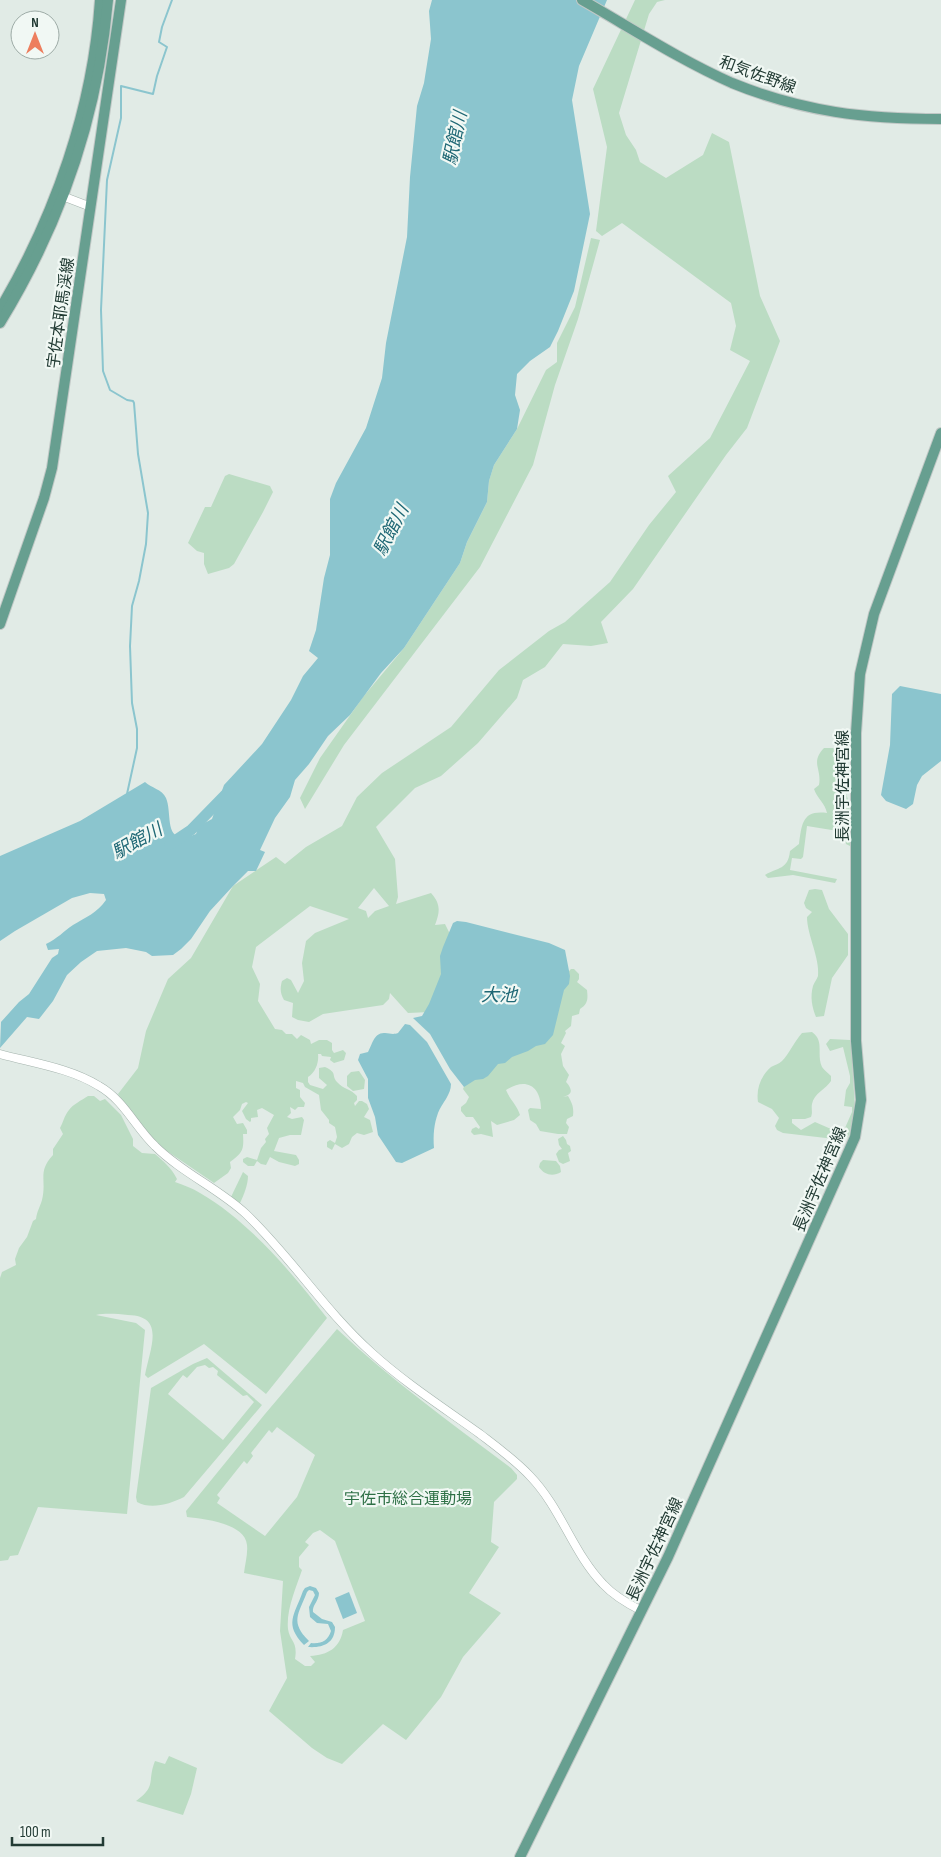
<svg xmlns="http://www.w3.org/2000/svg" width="941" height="1857" font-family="'Sofia Sans Condensed','Noto Sans JP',sans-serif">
  <rect width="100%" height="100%" fill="#e1ebe6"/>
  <g fill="#bbdcc3" fill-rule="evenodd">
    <path d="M 635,0 L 665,0 L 657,2 L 649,14 L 619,113 L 626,135 L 636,150 L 640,162 L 666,178 L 703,155 L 712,133 L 729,142 L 760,296 L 780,341 L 747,428 L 726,455 L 633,589 L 601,622 L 608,643 L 591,646 L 563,644 L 545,667 L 523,680 L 517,698 L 478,743 L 441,776 L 415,788 L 376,827 L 395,859 L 398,897 L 396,904 L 431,893 C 441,904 440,912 435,925 L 445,924 L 452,938 L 450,949 L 430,1012 L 408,1013 L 390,993 L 389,999 L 383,1005 L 323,1014 L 309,1022 L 298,1020 L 292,1017 L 293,1003 L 284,1000 C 280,993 280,988 282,981 L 287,978 L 291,980 L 298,993 L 304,981 L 302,963 L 306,941 L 315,933 L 349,919 L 310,906 L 256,947 L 252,967 L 260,984 L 258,1001 L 275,1029 L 282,1030 L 286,1034 L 292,1034 L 297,1039 L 301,1035 L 310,1040 L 311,1044 L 319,1040 L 327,1040 L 332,1043 L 332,1050 L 334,1053 L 343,1050 L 346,1053 L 344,1060 L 334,1063 L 330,1060 L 331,1057 L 322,1056 L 321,1054 L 318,1054 C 319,1062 316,1072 308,1077 L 308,1082 L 310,1085 L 323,1089 L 327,1085 L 319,1078 L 319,1068 L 325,1067 C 338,1073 331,1075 337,1082 C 343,1089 351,1089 357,1096 L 357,1100 L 354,1103 L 355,1106 L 359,1101 L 362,1101 L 367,1104 L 369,1109 L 364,1117 L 370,1120 L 373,1132 L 364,1135 L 357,1133 L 352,1137 L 349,1144 L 342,1148 L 335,1144 L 332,1150 L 327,1147 L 327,1142 L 330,1140 L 335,1143 L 337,1137 L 335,1127 L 329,1123 L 329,1120 L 321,1110 L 319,1095 L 305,1087 L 303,1083 L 296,1081 L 296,1088 L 300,1090 L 300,1097 L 305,1103 L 304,1107 L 298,1107 L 295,1110 L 290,1107 L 291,1113 L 287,1117 L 292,1119 L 302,1117 L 304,1120 L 301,1135 L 290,1135 L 279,1138 L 274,1151 L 296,1155 L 299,1160 L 299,1164 L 295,1166 L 279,1162 L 270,1157 L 266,1165 L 261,1164 L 257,1161 L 254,1166 L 248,1166 L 243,1162 L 243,1159 L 247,1157 L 257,1160 L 261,1148 L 266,1142 L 265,1139 L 269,1134 L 267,1128 L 274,1115 L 262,1108 L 257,1110 L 258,1117 L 251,1118 L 251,1121 L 250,1122 L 246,1119 L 242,1111 L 248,1103 L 246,1102 L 242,1104 L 240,1110 L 233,1117 L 237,1124 L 243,1123 L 247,1130 L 247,1134 L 243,1134 C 244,1150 243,1152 230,1162 L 231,1168 L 228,1173 L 214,1183 L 164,1149 L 147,1133 L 118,1094 L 138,1068 L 146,1031 L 168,979 L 191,958 L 233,886 L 276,857 L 285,864 L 306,847 L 342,826 L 357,797 L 382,773 L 451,727 L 499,670 L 549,631 L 565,622 L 610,582 L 649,525 L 676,492 L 668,476 L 710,438 L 750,361 L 730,350 L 736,326 L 731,303 L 622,223 L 602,236 L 596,231 L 607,147 L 593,89 ZM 374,888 L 389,906 L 375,911 L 368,918 L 366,911 L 358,908 Z"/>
    <path d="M 591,238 L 600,240 L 578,319 L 555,385 L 533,465 L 480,567 L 344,745 L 305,809 L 300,798 L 320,758 L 363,697 L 404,648 L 460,563 L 467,542 L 487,502 L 489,481 L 494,465 L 517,429 L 546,370 L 557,362 L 557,343 L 575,307 Z"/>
    <path d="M 229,474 L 270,486 L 273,492 L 263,512 L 234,564 L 229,568 L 208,574 L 204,564 L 204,553 L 197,551 L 188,543 L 205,507 L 211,507 L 225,476 Z"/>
    <path d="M 824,748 L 833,748 L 843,754 L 845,762 L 846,793 L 849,803 L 852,843 L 850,846 L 846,844 L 844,832 L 807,826 L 803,857 L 801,859 L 792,858 L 790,870 L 837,879 L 835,883 L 793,875 L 768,878 L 765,875 C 778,867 788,870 790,851 L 799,844 C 802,824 802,810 827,813 C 825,803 817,798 814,789 L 819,785 C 822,768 810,763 824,748 Z"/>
    <path d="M 815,889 L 822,890 L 829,909 L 848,934 L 848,955 L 832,978 L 824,1016 L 816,1017 C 812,1007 810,997 813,986 C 814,983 817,979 818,976 C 820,958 807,935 807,917 L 812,912 L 806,908 L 804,903 L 809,890 Z"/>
    <path d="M 571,969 L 574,969 L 579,974 L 579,979 L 577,982 L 587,990 C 588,999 588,1004 580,1009 L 579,1014 L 572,1016 L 571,1026 L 565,1031 L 566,1033 L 561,1043 L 565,1046 L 561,1054 L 563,1066 L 569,1075 L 566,1082 C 569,1085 574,1092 568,1095 C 567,1096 565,1096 563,1097 L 568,1096 C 572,1103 574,1107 573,1116 L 567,1119 L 566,1123 L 569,1127 L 567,1134 L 558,1134 L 540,1131 L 536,1124 L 530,1120 L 528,1110 L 530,1108 L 541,1109 C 541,1086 526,1077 506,1090 C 510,1100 517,1105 520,1115 L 514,1120 L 497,1125 L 491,1121 L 493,1137 L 481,1134 L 474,1135 L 471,1132 L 472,1129 L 476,1127 L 479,1129 L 480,1127 L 473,1117 L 466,1117 L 461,1111 L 461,1107 L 466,1103 L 469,1097 L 463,1089 L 467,1079 Z"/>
    <path d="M 812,1032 C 825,1041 816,1054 822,1067 C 824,1070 828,1073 831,1076 L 831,1081 C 826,1089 814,1093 812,1104 C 811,1109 813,1112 811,1117 L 805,1119 L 792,1119 L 792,1123 L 801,1130 L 815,1122 L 831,1129 L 845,1128 L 852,1112 L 852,1107 L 844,1106 L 846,1090 L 850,1083 L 850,1076 L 843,1047 L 830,1051 L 826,1044 L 830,1039 L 850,1040 L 851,1045 L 855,1108 L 849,1135 L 847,1138 L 843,1140 L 783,1133 L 777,1130 L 775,1126 L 779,1118 L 772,1109 L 758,1102 C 756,1088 761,1076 771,1067 C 774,1065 779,1064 782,1061 C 789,1054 794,1042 802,1033 Z"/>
    <path d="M 359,1071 L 365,1080 L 364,1089 L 353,1091 L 347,1086 L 347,1076 L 351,1072 Z"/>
    <path d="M 88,1096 L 94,1096 L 100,1101 L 105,1099 L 121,1115 L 133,1139 L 133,1146 L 142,1153 L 155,1154 C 163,1161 171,1167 177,1179 L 175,1182 C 183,1185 192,1188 200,1193 C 250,1222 292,1273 327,1318 L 266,1394 L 204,1344 L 148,1378 L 145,1375 C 150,1348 166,1316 128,1315 C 117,1314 106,1313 96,1315 L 136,1323 L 145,1330 L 127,1514 L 38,1507 L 18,1555 L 10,1556 L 8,1560 L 0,1561 L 0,1278 L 2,1272 L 16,1265 L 15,1259 L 19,1248 L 27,1237 L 33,1221 L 36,1219 C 37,1211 40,1207 42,1200 C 47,1180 37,1172 53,1155 L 53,1149 L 63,1134 L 60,1128 C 63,1123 64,1116 69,1110 C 72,1105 82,1100 88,1096 Z"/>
    <path d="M 563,1136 L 566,1140 L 567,1144 L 570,1146 L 571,1151 L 568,1153 L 570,1161 L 563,1164 L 559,1162 L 556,1154 L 559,1150 L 562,1149 L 559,1145 L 558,1139 Z"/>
    <path d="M 543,1160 L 556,1161 L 560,1166 L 561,1172 C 553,1177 544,1175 539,1167 L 540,1163 Z"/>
    <path d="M 243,1172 L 248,1176 C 248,1184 244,1195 240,1203 L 236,1204 L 231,1197 Z"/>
    <path d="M 337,1329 C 391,1380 451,1423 511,1468 L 517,1475 L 517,1479 L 494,1502 L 491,1542 L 499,1547 L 469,1593 L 501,1613 L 463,1657 L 441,1697 L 406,1740 L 383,1724 L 342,1764 L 327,1758 L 312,1748 L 269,1711 L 287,1678 L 280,1631 L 283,1581 L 244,1573 C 245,1564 248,1554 247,1545 C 245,1523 204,1519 187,1517 L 186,1511 L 265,1414 ZM 277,1427 L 315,1455 L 297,1497 L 265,1536 L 217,1503 L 220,1498 L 217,1495 L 244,1461 L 247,1464 L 253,1456 L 251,1453 L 269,1430 L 272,1433 ZM 320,1530 L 335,1541 L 365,1621 L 343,1630 C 340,1648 328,1655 310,1656 L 315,1662 L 311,1666 L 305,1666 L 295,1659 C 298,1641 290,1642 288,1629 C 286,1610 296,1588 302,1570 L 299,1567 L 299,1557 L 309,1545 L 305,1542 L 313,1533 Z"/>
    <path d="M 207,1358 L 262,1405 L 184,1497 C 170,1504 151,1510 137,1502 L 136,1497 L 151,1388 L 193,1364 ZM 205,1365 L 209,1368 L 213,1367 L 218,1371 L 217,1375 L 243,1396 L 247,1395 L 254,1402 L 223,1440 L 168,1394 L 183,1375 L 187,1378 L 197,1367 Z"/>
    <path d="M 169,1756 L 197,1768 L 191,1794 L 183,1815 L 136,1801 C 157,1786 147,1781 155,1761 L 165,1764 Z"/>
  </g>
  <g fill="#8bc5ce">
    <path d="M 432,0 L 607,0 L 579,66 L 572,100 L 590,214 L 574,291 L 558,331 L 550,347 L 530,361 L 517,374 L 515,395 L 520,410 L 517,429 L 494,465 L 489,481 L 487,502 L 467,542 L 460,563 L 404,648 L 381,673 L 350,715 L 328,736 L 309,764 L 295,780 L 290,797 L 275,818 L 260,850 L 265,852 L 256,871 L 248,871 L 233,886 L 210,911 L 191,939 L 181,949 L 173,955 L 152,956 L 146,952 L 126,948 L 97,951 L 81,962 L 67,975 L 53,1001 L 39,1019 L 27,1017 L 0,1048 L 1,1022 L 19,1002 L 29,994 L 52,958 L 58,954 L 59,949 L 48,950 L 46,944 C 57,939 64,931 73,925 C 86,917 97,913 106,900 L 104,894 L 90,893 L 72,898 L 15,931 L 0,941 L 0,856 L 80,821 L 145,782 C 151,788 162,789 166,798 C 173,814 162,848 196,834 L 199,826 L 212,819 L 224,785 L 262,744 L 291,700 L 303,676 L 318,658 L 309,651 L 316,630 L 324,578 L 330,555 L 330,499 L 336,483 L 366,428 L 382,378 L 386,343 L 407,237 L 410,177 L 417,106 L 424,83 L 431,39 L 429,11 Z"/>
    <path d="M 900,686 L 941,694 L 941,761 L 922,776 L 917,785 L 913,804 L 906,809 L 886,801 L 881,795 L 890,745 L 892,694 Z"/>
    <path d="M 457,921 L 466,922 L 549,943 L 565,950 L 570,976 L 569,984 L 564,990 L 553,1035 L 545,1044 L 536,1046 L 528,1051 L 512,1057 L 505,1063 L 498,1064 L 488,1076 L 483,1079 L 475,1080 L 464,1087 L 450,1069 L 430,1034 L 413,1018 L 422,1016 L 429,1004 L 441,974 L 440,956 L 443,947 L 453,923 Z"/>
    <path d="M 405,1024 L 410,1025 L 427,1042 L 451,1084 C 451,1095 442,1103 438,1113 C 434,1124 433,1135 434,1148 L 402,1163 L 396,1162 L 378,1135 L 375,1117 L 368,1098 L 368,1079 L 358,1060 L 360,1054 L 368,1052 C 372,1045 374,1032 385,1033 C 390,1033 392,1035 398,1033 Z"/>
    <path d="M 310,1586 L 316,1588 L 319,1593 C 319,1601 312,1605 313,1612 L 322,1619 L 332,1622 L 335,1627 C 335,1644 322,1648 308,1647 L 311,1643 C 321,1644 328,1641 331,1631 L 328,1624 L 317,1623 L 310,1617 L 309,1607 L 315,1595 L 313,1591 L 309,1590 L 307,1592 C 298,1615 290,1622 309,1641 L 304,1645 C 284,1624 294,1616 303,1591 L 305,1588 Z"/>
    <path d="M 349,1592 L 357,1613 L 343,1619 L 335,1598 Z"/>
  </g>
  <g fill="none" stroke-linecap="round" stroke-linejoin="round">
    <path stroke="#8bc5ce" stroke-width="2" d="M 127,794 L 137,748 L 137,729 L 132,703 L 130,646 L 132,606 L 139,581 L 146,544 L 148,513 L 138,454 L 134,403 L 133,401 L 127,400 L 110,390 L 103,371 L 101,310 L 107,180 L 121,118 L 121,86 L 153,94 L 157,76 L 167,47 L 159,42 L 162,27 L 172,0"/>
    <path stroke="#8bc5ce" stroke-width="11" d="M 170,844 L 191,830 L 230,790"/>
    <defs>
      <g id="minor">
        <path d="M 57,194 L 91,207"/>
        <path d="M 0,1054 C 33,1063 70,1068 99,1086 C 124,1100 135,1127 155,1146 C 182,1173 218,1188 246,1214 C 291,1257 325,1311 372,1353 C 405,1383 444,1408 480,1434 C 497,1447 515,1460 530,1476 C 561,1508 573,1553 603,1584 C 614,1596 628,1604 642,1611"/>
      </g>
      <g id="major">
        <path d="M 582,0 C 631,28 680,60 732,83 C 803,112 866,119 941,119"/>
        <path d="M 0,309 C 55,216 93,108 100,0"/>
        <path d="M 0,323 C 60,225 98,115 108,0"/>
        <path d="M 0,624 L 44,498 L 52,468 L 121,0"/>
        <path d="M 520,1857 L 668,1557 L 855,1137 L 861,1100 L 856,1041 L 856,733 L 860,674 L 874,614 L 941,433"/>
      </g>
    </defs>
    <use href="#minor" stroke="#a4b3ad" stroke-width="9"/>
    <use href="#major" stroke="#c1c8c6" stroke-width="12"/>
    <use href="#minor" stroke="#fff" stroke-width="8"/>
    <use href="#major" stroke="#679f90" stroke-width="10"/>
  </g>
  <g text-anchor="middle" stroke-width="4.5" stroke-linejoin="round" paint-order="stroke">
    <g font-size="16" fill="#223b34" stroke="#f1f8f4">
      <text transform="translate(758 74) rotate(20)" y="6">和気佐野線</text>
      <text transform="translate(60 313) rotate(-82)" y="6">宇佐本耶馬渓線</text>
      <text transform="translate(842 786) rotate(-90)" y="6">長洲宇佐神宮線</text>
      <text transform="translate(819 1179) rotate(-67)" y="6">長洲宇佐神宮線</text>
      <text transform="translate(654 1549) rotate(-65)" y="6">長洲宇佐神宮線</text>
    </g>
    <g font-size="16" fill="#2e7046" stroke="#f1f8f4">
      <text x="408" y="1504">宇佐市総合運動場</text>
    </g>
    <g font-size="18" font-style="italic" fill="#1f6875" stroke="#f1f8f4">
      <text transform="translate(455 138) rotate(-78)" y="6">駅館川</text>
      <text transform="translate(391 530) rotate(-63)" y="6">駅館川</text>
      <text transform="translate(137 841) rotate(-29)" y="6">駅館川</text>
      <text x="499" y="1001">大池</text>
    </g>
  </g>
  <g transform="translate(35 35)"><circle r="24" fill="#f1f8f4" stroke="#9eaca7"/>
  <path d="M0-4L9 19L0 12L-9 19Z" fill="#ed7e5e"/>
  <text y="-8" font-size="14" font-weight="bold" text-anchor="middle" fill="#223b34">N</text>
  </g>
  <path d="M12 1837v8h91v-8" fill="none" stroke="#223b34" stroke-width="2.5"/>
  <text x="20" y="1837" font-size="15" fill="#223b34" stroke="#f1f8f4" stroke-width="4" paint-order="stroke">100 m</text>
</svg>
